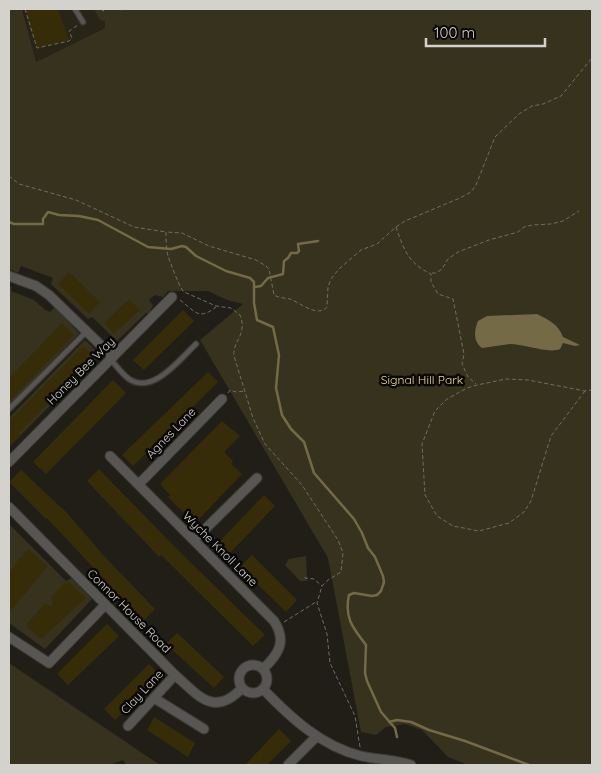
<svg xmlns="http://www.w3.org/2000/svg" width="601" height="774" font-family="Quicksand,sans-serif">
  <rect width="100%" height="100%" fill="#201e17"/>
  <path fill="#282417" d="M 9,9 L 132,9 L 105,28 L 36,62 L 23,10 Z"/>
  <g fill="#37321e">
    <path d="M 9,9 L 22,9 L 36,62 L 105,28 L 105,21 L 100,20 L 94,9 L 592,9 L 592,765 L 468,765 L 448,757 L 422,730 L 405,724 L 386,727 L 376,735 L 361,732 L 328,558 L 200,340 L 243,304 L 227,300 L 208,291 L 168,291 L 163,297 L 155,295 L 149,300 L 153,305 L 149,314 L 146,313 L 117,341 L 92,317 L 88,319 L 51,284 L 53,278 L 21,266 L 18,273 L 9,269 Z"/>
    <path d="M 9,286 L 12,287 L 11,291 L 34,300 L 45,310 L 50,312 L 55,307 L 79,333 L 9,405 Z"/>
    <path d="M 85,340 L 100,355 L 9,447 L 9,418 Z"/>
    <path d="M 9,524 L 66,581 L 72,578 L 92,599 L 45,649 L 9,623 Z"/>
    <path d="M 306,556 L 307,581 L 300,581 L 285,565 L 289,559 Z"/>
    <path d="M 9,663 L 160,765 L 126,765 L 123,760 L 110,765 L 9,765 Z"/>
  </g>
  <path fill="#746a46" d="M 537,314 C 549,320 558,324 563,337 L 580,345 L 575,346 L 563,343 L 560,349 C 549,354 524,344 510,344 C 501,345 491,347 482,348 C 473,341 474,331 478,321 L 487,316 Z"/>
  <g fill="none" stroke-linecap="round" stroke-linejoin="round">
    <g stroke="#746a46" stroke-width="2.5">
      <path d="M 9,222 L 14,224 L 43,224 L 43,219 L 48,212 L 59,215 L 79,216 L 98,220 L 148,247 L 171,249 L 182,246 L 186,247 L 196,256 L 226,271 L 250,278 L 254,282 L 254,303 L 257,320 L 273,327 L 279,355 L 276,388 L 282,415 L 291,429 L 304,442 L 314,473 L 354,519 L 362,533 L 368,548 L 375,557 L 383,576 L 384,582 L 381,591 L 377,595 L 372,596 L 354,593 L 349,595 C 344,618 353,628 366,645 L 365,673 L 367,681 L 381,712 L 395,728 L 397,737"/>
      <path d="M 255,287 L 261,286 L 268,278 L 283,274 L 284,261 L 288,258 L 291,253 L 297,253 L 299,251 L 298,244 L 318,241"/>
      <path d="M 389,722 L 397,720 L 411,722 L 429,730 L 465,741 L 529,765"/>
    </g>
  </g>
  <g fill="#362d08">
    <path d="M 25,9 L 58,9 L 69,40 L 37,48 Z"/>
    <path d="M 69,272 L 100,302 L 89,314 L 58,284 Z"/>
    <path d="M 129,299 L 140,310 L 114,334 L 104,323 Z"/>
    <path d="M 183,310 L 194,321 L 144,370 L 133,360 Z"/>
    <path d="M 62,323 L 74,335 L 9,402 L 9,378 Z"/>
    <path d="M 83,346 L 95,357 L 19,433 L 21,435 L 9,447 L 9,421 Z"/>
    <path d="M 208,372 L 218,382 L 133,466 L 122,455 Z"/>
    <path d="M 113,380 L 126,393 L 46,474 L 33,462 Z"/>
    <path d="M 222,421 L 240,436 L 224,452 L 233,461 L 231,464 L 242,474 L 197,521 L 186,510 L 183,512 L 168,497 L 170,495 L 160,484 Z"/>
    <path d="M 99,469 L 177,549 L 265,635 L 253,646 L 161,555 L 159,557 L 87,481 Z"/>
    <path d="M 21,470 L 67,513 L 104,556 L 155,609 L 143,621 L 47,518 L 46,519 L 9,482 Z"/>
    <path d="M 264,495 L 275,506 L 230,553 L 219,542 Z"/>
    <path d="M 29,549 L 48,566 L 9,613 L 9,573 L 20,557 L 22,558 L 24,553 Z"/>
    <path d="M 252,555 L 297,600 L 286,612 L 240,567 Z"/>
    <path d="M 69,582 L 86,598 L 43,638 L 40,638 L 27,627 L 28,623 L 45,603 L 53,607 L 51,597 L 64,583 L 67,584 Z"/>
    <path d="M 107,624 L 119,636 L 68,685 L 57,674 Z"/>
    <path d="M 177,633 L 224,677 L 214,688 L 166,644 Z"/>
    <path d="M 149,664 L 160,675 L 115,720 L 104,709 Z"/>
    <path d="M 154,717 L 195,743 L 188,757 L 147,730 Z"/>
    <path d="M 279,729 L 291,741 L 267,765 L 245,765 Z"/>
  </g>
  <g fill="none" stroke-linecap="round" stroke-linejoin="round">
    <defs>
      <g id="lane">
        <path d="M 75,9 L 83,22"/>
        <path d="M 110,359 C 116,365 122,374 129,379 C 153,395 180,359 196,344"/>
        <path d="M 9,409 L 87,331"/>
      </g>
      <g id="street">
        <path d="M 9,276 L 36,286 L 49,295 L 113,357"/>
        <path d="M 110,456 L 274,621 C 287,641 279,654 263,669"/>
        <path d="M 9,462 L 172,297"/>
        <path d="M 139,484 L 222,399"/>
        <path d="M 9,507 L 175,675 C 198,695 214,718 242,688"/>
        <path d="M 194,540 L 257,478"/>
        <path d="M 9,637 L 49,663 L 105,605"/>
        <circle cx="253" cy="679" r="14"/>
        <path d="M 263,689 C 291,718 321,746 361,756 C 378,760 394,759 411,765"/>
        <path d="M 154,698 L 204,729"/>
        <path d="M 128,726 L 175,675"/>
        <path d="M 288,765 L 316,737"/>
      </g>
    </defs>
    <use href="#lane" stroke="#3d3b34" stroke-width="7"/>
    <use href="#street" stroke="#3d3b34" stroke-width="11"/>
    <g stroke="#6f6d67" stroke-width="1" stroke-dasharray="4 2.5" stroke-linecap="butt">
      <path d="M 25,9 L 37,48 L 69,41 L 72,38 L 69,31 L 78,25"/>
      <path d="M 101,9 L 103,11 L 107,9"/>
      <path d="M 119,9 L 120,10 L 122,9"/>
      <path d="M 9,176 L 19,184 L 76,200 L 134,227 L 166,232"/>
      <path d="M 396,227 C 404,250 408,263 431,274 L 431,282 L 438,294 L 453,299 L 464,354 L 462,364 L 468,377 L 476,384"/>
      <path d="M 432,273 L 436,273 L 442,269 L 448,259 L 458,252 L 489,240 L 518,232 L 524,227 L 532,225 L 551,224 L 563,221 L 579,211"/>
      <path d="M 180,300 C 195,311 198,321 216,307"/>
      <path d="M 585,391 L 551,436 L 531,501 L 524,512 L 509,523 L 479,531 L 453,526 L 437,516 L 425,495 L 422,444 L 435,411 L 447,399 L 467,388 L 477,385 L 506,379 L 528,380 L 585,391 L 592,390"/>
      <path d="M 228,393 L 230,390 L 236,392 L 245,391"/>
      <path d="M 305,577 L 305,578 L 314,579 L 322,586"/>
      <path d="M 284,622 L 316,602"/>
      <path d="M 360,747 L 355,716 L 330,663 L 327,634 L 317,603 L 322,586 L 328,580 L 341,572 L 343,553 L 338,540 L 302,485 L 265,444 L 253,418 L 234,356 C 232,341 248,335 240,315 L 231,308 L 216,306 L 184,292 C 180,289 170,262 168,256 C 166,249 166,240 166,232 L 182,233 L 209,246 L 256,260 L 266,266 L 269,269 L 274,295 C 279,298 285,298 290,299 C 301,303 317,318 327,307 L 328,287 L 331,279 L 339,269 L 361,250 L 377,244 L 396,227 L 405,221 L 460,198 L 471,192 L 476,185 L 495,137 L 519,114 L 532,106 L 543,104 L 561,96 L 592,58"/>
    </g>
    <use href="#lane" stroke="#575653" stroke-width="4.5"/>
    <use href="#street" stroke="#575653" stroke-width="9"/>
  </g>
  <g text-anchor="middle" stroke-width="5" stroke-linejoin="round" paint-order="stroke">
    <g font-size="12" fill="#d3d2cd" stroke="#090806">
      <text transform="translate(81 371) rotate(-45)" y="4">Honey Bee Way</text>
      <text transform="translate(171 433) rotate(-46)" y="4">Agnes Lane</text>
      <text transform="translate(220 549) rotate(45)" y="4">Wyche Knoll Lane</text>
      <text transform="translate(129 611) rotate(45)" y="4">Connor House Road</text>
      <text transform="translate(142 692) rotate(-47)" y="4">Clay Lane</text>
    </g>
    <g font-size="12" fill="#ecdb9b" stroke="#090806">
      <text x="422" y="384">Signal Hill Park</text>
    </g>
  </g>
  <rect width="601" height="774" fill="none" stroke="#d3d2cd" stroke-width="20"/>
  <path d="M426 38v8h119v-8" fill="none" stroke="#d3d2cd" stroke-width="2.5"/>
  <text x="434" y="38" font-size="15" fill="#d3d2cd" stroke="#090806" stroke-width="4" paint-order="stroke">100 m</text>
</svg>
